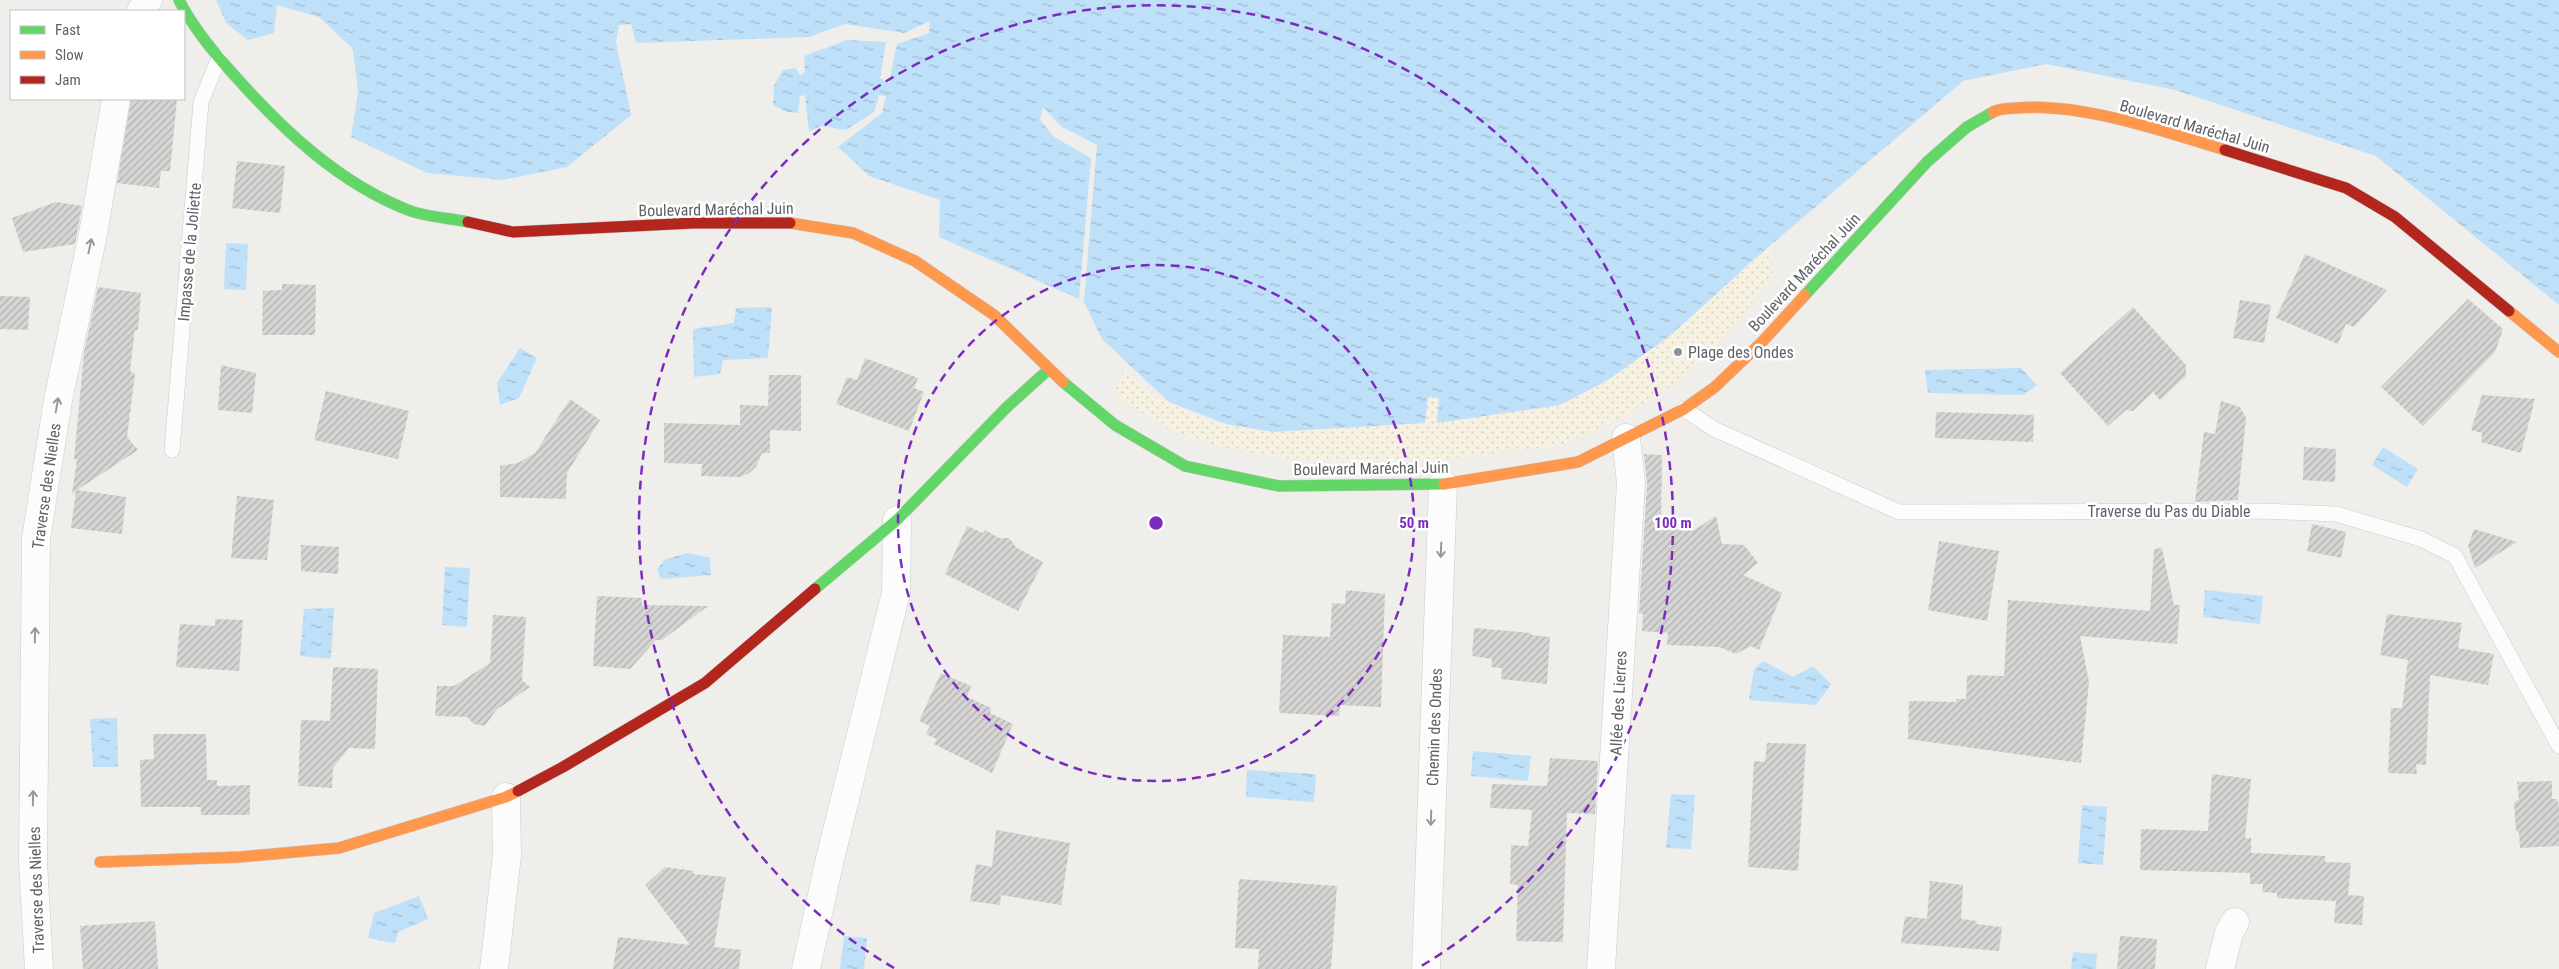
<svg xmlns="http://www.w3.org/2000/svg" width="2559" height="969" font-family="'Roboto Condensed',sans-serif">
  <defs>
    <pattern id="sand-dots" width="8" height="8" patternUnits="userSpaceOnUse" patternTransform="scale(1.25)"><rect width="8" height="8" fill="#f6f1e1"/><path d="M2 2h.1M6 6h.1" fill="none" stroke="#d5d1c4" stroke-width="1.8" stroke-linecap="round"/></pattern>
    <pattern id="water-ripples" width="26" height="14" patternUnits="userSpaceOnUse" patternTransform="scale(1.25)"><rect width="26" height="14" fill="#bfe0f9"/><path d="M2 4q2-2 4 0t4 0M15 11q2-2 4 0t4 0" fill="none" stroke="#9eb9cd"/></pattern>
    <pattern id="building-hatch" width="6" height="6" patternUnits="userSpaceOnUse" patternTransform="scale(1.25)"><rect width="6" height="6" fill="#d6d5d3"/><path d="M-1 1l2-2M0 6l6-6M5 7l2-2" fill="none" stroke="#b1b0af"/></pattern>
  </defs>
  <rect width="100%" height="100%" fill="#efeeea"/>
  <path fill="url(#sand-dots)" d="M 1771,246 L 1773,277 L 1732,328 L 1683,378 L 1625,416 L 1562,445 L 1433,461 C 1407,458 1383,462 1357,461 C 1297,461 1233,455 1177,432 C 1157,424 1137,409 1118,397 L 1115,390 L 1124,369 L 1158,398 L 1211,422 L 1273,432 L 1428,397 L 1439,398 L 1438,423 L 1478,416 L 1608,380 L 1671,335 Z"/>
  <g fill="url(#water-ripples)">
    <path d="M 216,0 L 2559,0 L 2559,305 L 2376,156 L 2175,90 L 2046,64 L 1963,81 L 1751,262 L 1671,335 L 1608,380 L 1560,405 L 1437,423 L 1439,398 L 1428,397 L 1425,423 L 1273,432 L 1226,424 L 1169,402 L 1102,339 L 1084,302 L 1097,145 L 1062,127 L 1043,107 L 1040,120 L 1054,137 L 1091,158 L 1079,299 L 939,237 L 940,200 L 869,176 L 838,147 L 882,113 L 886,96 L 879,95 L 874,112 L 846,130 L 821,126 L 809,132 L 805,95 L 800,96 L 798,113 L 787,112 L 773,105 L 774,86 L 783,70 L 795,68 L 800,75 L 805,72 L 804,56 L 847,40 L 886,42 L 880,78 L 889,83 L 897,44 L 929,33 L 930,21 L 904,33 L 845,24 L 809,37 L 636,43 L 631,24 L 619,25 L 616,42 L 631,115 L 567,167 L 503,180 L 427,173 L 351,137 L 358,92 L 353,49 L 319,17 L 277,5 L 274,33 L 248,40 L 226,23 Z"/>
    <path d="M 226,243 L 248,244 L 246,290 L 224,289 Z"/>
    <path d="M 772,307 L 768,358 L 723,360 L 720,374 L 694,377 L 693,329 L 734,323 L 736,308 Z"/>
    <path d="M 520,348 L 537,358 L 519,398 L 500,405 L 497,383 Z"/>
    <path d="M 2021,368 L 2037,385 L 2023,395 L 1928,393 L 1925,370 Z"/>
    <path d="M 2383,447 L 2418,469 L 2407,487 L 2372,465 Z"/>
    <path d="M 688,553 L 710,558 L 711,575 L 661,579 L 657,569 L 666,559 Z"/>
    <path d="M 445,567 L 470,568 L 467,627 L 442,625 Z"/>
    <path d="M 2205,590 L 2263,596 L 2260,624 L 2203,617 Z"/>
    <path d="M 334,608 L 331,659 L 300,656 L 304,609 Z"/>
    <path d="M 1763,661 L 1793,677 L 1813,666 L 1831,684 L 1816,705 L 1749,700 L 1754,669 Z"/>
    <path d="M 117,718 L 118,767 L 93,767 L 90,719 Z"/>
    <path d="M 1473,751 L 1531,756 L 1528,781 L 1471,776 Z"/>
    <path d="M 1247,770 L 1316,774 L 1314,802 L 1246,797 Z"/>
    <path d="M 1671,794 L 1695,795 L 1691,849 L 1666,848 Z"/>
    <path d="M 2082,805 L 2107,807 L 2103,865 L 2078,863 Z"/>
    <path d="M 419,896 L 428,919 L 398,932 L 395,943 L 368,938 L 374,913 Z"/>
    <path d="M 844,936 L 867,938 L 864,969 L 840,969 Z"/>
    <path d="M 2073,952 L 2097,954 L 2096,969 L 2071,969 Z"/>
  </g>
  <g fill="url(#building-hatch)">
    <path d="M 131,99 L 177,99 L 170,171 L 161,171 L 159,188 L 117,183 Z"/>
    <path d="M 237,161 L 285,166 L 280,213 L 232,208 Z"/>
    <path d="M 56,202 L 82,206 L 75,244 L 23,252 L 12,218 Z"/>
    <path d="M 2305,254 L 2387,290 L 2354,327 L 2346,324 L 2338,344 L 2276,318 Z"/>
    <path d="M 282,284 L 316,285 L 315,335 L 262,335 L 263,291 L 282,290 Z"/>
    <path d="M 98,287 L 141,293 L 138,330 L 135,330 L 134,336 L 130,371 L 135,374 L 127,437 L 138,450 L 77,490 L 126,497 L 122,534 L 71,528 L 76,491 L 72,494 L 77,459 L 74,459 L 84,353 Z"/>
    <path d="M 0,296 L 30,297 L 28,330 L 0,329 Z"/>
    <path d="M 2468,299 L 2503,329 L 2495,352 L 2423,426 L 2381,387 Z"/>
    <path d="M 2240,300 L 2271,305 L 2264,343 L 2233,338 Z"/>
    <path d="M 2133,307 L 2186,365 L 2186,376 L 2160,400 L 2153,392 L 2133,411 L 2126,410 L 2108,426 L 2060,373 Z"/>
    <path d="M 865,358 L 918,378 L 914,388 L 924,392 L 909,431 L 836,404 L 847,377 L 857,380 Z"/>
    <path d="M 221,365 L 256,373 L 252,413 L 218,410 Z"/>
    <path d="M 769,375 L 801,375 L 801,431 L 770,430 L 770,453 L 762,453 L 756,467 L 748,474 L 739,477 L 701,476 L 702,464 L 664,463 L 664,423 L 740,425 L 740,405 L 768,406 Z"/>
    <path d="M 326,391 L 409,411 L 398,459 L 314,440 Z"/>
    <path d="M 2482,395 L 2535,399 L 2521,453 L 2481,442 L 2482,433 L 2471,430 Z"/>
    <path d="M 570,399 L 600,420 L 567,473 L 566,499 L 500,497 L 500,466 L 518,463 L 535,453 Z"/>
    <path d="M 2221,401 L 2240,407 L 2246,418 L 2238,500 L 2195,502 L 2204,432 L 2215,434 Z"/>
    <path d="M 1936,412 L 2034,415 L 2033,442 L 1935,438 Z"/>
    <path d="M 2304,447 L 2336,449 L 2335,482 L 2303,480 Z"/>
    <path d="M 1644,454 L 1662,455 L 1661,528 L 1694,530 L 1716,516 L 1722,544 L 1744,545 L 1758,563 L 1743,575 L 1782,593 L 1759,650 L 1751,646 L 1736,654 L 1719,647 L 1667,645 L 1668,633 L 1642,631 L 1643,614 L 1639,613 L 1647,484 Z"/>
    <path d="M 237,496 L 274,500 L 267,560 L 231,558 Z"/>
    <path d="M 2312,524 L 2346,532 L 2341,558 L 2307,551 Z"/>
    <path d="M 967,526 L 983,533 L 985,530 L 999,538 L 1009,538 L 1017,548 L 1043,562 L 1018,611 L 945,574 Z"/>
    <path d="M 2474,529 L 2517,542 L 2475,568 L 2468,546 Z"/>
    <path d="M 1939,541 L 1999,551 L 1987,621 L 1928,610 Z"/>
    <path d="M 301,545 L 339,547 L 338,574 L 301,571 Z"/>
    <path d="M 2162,548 L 2174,605 L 2180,605 L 2177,644 L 2080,636 L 2089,682 L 2081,763 L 1908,739 L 1909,701 L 1956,702 L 1956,699 L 1966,699 L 1967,675 L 2004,676 L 2008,600 L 2150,611 L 2154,549 Z"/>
    <path d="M 1346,590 L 1385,594 L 1381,707 L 1340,705 L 1339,716 L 1279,713 L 1283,635 L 1330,637 L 1332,603 L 1345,604 Z"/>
    <path d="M 597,596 L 642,598 L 642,605 L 708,606 L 662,640 L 656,640 L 630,669 L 593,666 Z"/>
    <path d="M 2387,614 L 2462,623 L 2458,648 L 2494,654 L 2488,685 L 2430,675 L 2426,765 L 2416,764 L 2417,774 L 2388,773 L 2391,708 L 2402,708 L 2408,660 L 2380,655 Z"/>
    <path d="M 493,615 L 526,617 L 522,680 L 530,687 L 496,710 L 485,726 L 474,724 L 467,717 L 435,716 L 437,686 L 454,686 L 490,663 Z"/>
    <path d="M 215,619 L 243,620 L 239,671 L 176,667 L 180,624 L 215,626 Z"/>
    <path d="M 1474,628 L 1531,633 L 1531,635 L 1550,637 L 1547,684 L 1501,679 L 1502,668 L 1491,667 L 1492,659 L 1472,656 Z"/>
    <path d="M 333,667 L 378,669 L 375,749 L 349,748 L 333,768 L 332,788 L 298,786 L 301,720 L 330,721 Z"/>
    <path d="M 941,673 L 971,686 L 967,697 L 991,708 L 990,713 L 1013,724 L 992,773 L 934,744 L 937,739 L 926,734 L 930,726 L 919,721 Z"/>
    <path d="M 153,734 L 206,734 L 207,780 L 217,780 L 217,786 L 250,785 L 250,815 L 201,815 L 201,807 L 141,807 L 140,760 L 154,759 Z"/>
    <path d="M 1767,743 L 1806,744 L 1798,871 L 1748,867 L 1754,761 L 1765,762 Z"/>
    <path d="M 1550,758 L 1598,761 L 1595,814 L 1567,813 L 1563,942 L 1516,941 L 1518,885 L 1510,884 L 1511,845 L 1528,846 L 1532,810 L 1490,808 L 1492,784 L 1547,786 Z"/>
    <path d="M 2212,774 L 2251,779 L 2245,838 L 2251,838 L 2251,853 L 2325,856 L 2325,862 L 2351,863 L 2348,895 L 2364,896 L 2362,925 L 2334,923 L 2336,901 L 2277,898 L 2277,893 L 2262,892 L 2263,884 L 2250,884 L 2250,873 L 2140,870 L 2141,829 L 2208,831 Z"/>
    <path d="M 2552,781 L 2552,799 L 2557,799 L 2559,807 L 2559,846 L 2520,848 L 2519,832 L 2516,831 L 2514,803 L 2519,799 L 2517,782 Z"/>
    <path d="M 996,830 L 1070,843 L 1061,905 L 1001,895 L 1000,905 L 970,901 L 976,864 L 992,867 Z"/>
    <path d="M 665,867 L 694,871 L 693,874 L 726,877 L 714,947 L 741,950 L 739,969 L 613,969 L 618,937 L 690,945 L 645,885 Z"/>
    <path d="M 1239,879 L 1337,886 L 1331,969 L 1258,969 L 1259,949 L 1235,948 Z"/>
    <path d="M 1930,881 L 1963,885 L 1961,919 L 1977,921 L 1976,924 L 2002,927 L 1999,951 L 1901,943 L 1905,916 L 1927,919 Z"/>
    <path d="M 155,921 L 158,969 L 83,969 L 80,926 Z"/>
    <path d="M 2120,936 L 2157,939 L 2155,969 L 2117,969 Z"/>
  </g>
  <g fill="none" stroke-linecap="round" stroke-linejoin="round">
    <defs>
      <g id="lane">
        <path d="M 1684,409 L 1714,429 L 1899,512 L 2260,511 L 2336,514 L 2421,539 L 2455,556 L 2559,746"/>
        <path d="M 172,450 L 201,102 L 219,58"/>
      </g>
      <g id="street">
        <path d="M 141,11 L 148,0"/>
        <path d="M 39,969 L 33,862 L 36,539 L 58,400 L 93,234 L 116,99"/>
        <path d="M 494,969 L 507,855 L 506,797"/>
        <path d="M 806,969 L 829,863 L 896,593 L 897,520"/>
        <path d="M 1426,969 L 1443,484"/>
        <path d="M 1601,969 L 1631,483 L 1626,438"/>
        <path d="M 2220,969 L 2229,933 L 2235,922"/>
      </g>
      <g id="fast">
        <path d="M 179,0 C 193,28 214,53 235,76 C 283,130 339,183 408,210 C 426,217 449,218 468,222"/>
        <path d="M 1805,295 L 1927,162 L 1967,127 L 1993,112"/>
        <path d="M 1063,382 L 1115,425 L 1185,466 L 1279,486 L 1444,484"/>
        <path d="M 815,589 L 897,520 L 1007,407 L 1048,370"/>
      </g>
      <g id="slow">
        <path d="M 1993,112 C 2000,108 2008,109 2016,108 C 2079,102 2164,131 2225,150"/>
        <path d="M 790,223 L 853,233 L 915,261 L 994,315 L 1063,382"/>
        <path d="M 2509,311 L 2559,352"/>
        <path d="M 1444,484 L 1578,462 L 1684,409 L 1715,387 L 1763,341 L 1805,295"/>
        <path d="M 100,862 L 240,857 L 339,848 L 506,797 L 518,791"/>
      </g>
      <g id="jam">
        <path d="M 2225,150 L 2346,188 L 2395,217 L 2509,311"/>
        <path d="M 468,222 L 513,232 L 694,223 L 790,223"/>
        <path d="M 518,791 L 563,767 L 705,683 L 815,589"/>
      </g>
    </defs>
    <use href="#lane" stroke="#cbcccc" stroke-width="16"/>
    <use href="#street" stroke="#cbcccc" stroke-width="29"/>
    <use href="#fast" stroke="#cacacb" stroke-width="12"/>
    <use href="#slow" stroke="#cacacb" stroke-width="12"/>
    <use href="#jam" stroke="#cacacb" stroke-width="12"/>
    <use href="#lane" stroke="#fdfcfc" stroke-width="15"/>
    <use href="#street" stroke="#fdfcfc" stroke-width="28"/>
    <use href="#fast" stroke="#63d668" stroke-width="11"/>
    <use href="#slow" stroke="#ff974d" stroke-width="11"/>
    <use href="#jam" stroke="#b3261e" stroke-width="11"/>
  </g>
  <defs><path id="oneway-shaft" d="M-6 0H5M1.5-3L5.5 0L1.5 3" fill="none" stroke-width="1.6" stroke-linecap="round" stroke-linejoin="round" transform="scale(1.25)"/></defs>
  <g stroke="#96999c">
    <use href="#oneway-shaft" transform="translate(90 246) rotate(-78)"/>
    <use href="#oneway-shaft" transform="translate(57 405) rotate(-80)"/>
    <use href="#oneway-shaft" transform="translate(1441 550) rotate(92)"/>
    <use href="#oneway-shaft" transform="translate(35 635) rotate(-89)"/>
    <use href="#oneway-shaft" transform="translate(33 798) rotate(-89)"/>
    <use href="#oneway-shaft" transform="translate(1431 818) rotate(92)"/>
  </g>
  <g fill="none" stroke="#7b2cbf" stroke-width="2.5" stroke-dasharray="9 6">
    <circle cx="1156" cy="523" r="258"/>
    <path d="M894 968A517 517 0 1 1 1418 968"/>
  </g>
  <circle fill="#919496" stroke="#fff" stroke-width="2" cx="1678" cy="352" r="5"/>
  <g text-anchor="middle" stroke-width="5" stroke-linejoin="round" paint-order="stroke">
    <g font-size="16" fill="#5f6368" stroke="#fff">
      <text transform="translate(2195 126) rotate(16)" y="6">Boulevard Maréchal Juin</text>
      <text transform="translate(716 209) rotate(-1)" y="6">Boulevard Maréchal Juin</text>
      <text transform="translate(189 252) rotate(-85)" y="6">Impasse de la Joliette</text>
      <text transform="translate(1804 272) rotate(-47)" y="6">Boulevard Maréchal Juin</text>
      <text transform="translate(1371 468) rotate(-1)" y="6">Boulevard Maréchal Juin</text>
      <text transform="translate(46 486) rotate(-82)" y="6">Traverse des Nielles</text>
      <text x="2169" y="517">Traverse du Pas du Diable</text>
      <text transform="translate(1618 703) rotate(-87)" y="6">Allée des Lierres</text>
      <text transform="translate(1434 727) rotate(-88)" y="6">Chemin des Ondes</text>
      <text transform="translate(36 890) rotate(-92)" y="6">Traverse des Nielles</text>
    </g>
    <g font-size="16" fill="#5f6368" stroke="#fff" text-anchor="start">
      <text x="1688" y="358">Plage des Ondes</text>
    </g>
  </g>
  <circle cx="1156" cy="523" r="8" fill="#7b2cbf" stroke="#fff" stroke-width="2.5"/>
  <g font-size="15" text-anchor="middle" font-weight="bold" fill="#7b2cbf" stroke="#fff" stroke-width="5" stroke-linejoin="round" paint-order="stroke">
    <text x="1414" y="528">50 m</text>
    <text x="1673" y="528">100 m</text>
  </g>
  <rect x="10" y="10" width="175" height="90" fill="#ffffff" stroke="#bfc1c3"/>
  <rect x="20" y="26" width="25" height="8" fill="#63d668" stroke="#bfc1c3"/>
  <text x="55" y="35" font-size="15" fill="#5f6368">Fast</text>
  <rect x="20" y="51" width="25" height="8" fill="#ff974d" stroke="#bfc1c3"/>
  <text x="55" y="60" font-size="15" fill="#5f6368">Slow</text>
  <rect x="20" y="76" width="25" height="8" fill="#b3261e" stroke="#bfc1c3"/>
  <text x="55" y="85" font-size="15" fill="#5f6368">Jam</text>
</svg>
